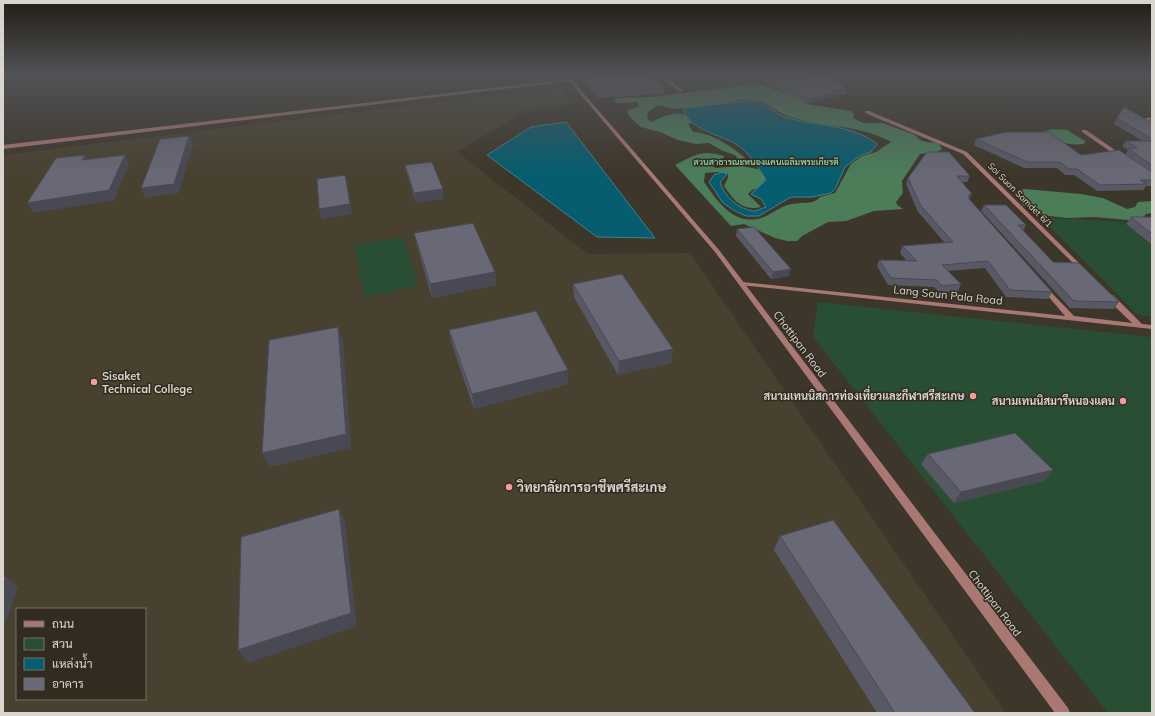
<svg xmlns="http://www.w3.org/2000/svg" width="1155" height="716" font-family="Mulish,Sarabun,sans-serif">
  <rect width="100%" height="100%" fill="#3d362a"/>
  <path fill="#494130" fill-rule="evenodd" d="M 561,87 L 571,103 L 525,111 L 457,152 L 588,254 L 690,253 L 1006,713 L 3,713 L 3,155 ZM 17,609 L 145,609 L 145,699 L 17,699 Z"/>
  <g fill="#284f33">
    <path d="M 668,74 L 766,74 L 772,82 L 690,91 Z"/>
    <path d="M 1040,217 L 1123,222 L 1152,246 L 1152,317 L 1138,315 Z"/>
    <path d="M 403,237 L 418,286 L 364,297 L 354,245 Z"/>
    <path d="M 818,302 L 1152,337 L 1152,713 L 1108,713 L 813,337 Z"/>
  </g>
  <g fill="#4b7d59">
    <path d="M 756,84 L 765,86 L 804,100 L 806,104 L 851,111 L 854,115 L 853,118 L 863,123 L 883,123 L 915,135 C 921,144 930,141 939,144 L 942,149 L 937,152 L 920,154 L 902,181 L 903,193 L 896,202 L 897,205 L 903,209 L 874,211 L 846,221 L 828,222 L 802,236 L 797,241 L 787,241 L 775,238 L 744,224 L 731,226 L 675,165 C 695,155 701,149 724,156 L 723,161 L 711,164 L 715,168 L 742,166 L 763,170 L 769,177 L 764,180 L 767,185 L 752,190 L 748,194 L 761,207 C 742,211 734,201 724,186 L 728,178 L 728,174 L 718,172 L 705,173 L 704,182 C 718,202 735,228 764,217 C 773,213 781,206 792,204 C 801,202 814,205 820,197 L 835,193 L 851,164 L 862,156 L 876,152 L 891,142 C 860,124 822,128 788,116 C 773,111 767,100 750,99 L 675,109 L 658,105 L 648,112 L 647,118 L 651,122 C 670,114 678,109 698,121 L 688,124 L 693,132 C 712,132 741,152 753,166 L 742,165 L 735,155 L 723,151 L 709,143 L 696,144 L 678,140 L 660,132 L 641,127 L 629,116 L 627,111 L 639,106 L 637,102 L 618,103 L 615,101 L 615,98 L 651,97 Z"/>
    <path d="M 1052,129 L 1067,130 L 1085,141 L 1085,143 C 1072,148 1054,140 1043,132 Z"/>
    <path d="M 1025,189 L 1081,194 L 1103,198 L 1127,209 L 1135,207 L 1138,202 L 1152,201 L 1152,213 L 1146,214 L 1140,221 L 1094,217 L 1068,218 L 1040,215 L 1023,205 L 1014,193 L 1020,190 Z"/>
  </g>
  <g fill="#055d6f" stroke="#45818c">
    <path d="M 756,100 C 766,103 775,114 785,117 C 815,126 852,124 877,144 L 871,152 L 861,155 L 845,167 L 835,189 L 831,193 L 812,197 L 791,197 L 759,216 L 746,216 L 735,211 L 723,203 L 709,182 L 714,175 L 722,172 L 727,174 L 720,182 C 724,196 738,209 753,211 C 757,211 762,208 766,207 L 761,199 L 751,194 L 766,180 C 758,167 750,153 736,144 C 723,136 685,128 684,109 L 691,107 Z"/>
    <path d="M 566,122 L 655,238 L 597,237 L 487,155 L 531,127 Z"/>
  </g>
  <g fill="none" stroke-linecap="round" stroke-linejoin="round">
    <g fill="#a97873" fill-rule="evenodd">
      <path d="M 657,74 L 661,74 L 683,91 L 680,92 Z"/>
      <path d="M 570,79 L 571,81 L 3,149 L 3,145 Z"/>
      <path d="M 865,111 L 869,111 L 967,152 L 1085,269 L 1085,271 L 1081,271 L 963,154 L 865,113 Z"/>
      <path d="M 1152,117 L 1152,119 L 1149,120 L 1152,121 L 1152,124 L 1142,119 Z"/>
      <path d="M 1082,130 L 1086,130 L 1125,157 L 1120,158 L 1082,132 Z"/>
      <path d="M 742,282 L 1065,316 L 1042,289 L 1040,288 L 1044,286 L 1046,287 L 1074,316 L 1132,323 L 1107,299 L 1106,297 L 1110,295 L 1113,295 L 1142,324 L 1152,325 L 1152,329 L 740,285 L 739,284 L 740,283 Z"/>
    </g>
    <path fill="#a97873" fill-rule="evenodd" d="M 563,74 L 567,74 L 719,250 L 1068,708 L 1070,713 L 1055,713 L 715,252 Z"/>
  </g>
  <g fill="#595965">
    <path d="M 579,74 L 650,74 L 650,76 L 664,88 L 664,94 L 599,98 Z"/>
    <path d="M 766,78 L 847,90 L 846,94 L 834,95 L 833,97 L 807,103 L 765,83 Z"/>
    <path d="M 1124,107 L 1152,123 L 1152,186 L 1146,186 L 1143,190 L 1097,191 L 1074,175 L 1065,175 L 1057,168 L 1024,168 L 974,145 L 976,139 L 1081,155 L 1125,155 L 1128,150 L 1122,146 L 1126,141 L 1143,141 L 1114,124 Z"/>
    <path d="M 927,152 L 970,176 L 967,182 L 962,182 L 970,200 L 1052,292 L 1048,299 L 1006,297 L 985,268 L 948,271 L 961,284 L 958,291 L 939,292 L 934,287 L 888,285 L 877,266 L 879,260 L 907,261 L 900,253 L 902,246 L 945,243 L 918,212 L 906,184 L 908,178 Z"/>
    <path d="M 405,165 L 444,198 L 416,203 L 407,174 Z"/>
    <path d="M 984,205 L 1026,225 L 1023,231 L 1053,262 L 1119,302 L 1114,309 L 1070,308 L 981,211 Z"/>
    <path d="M 1131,217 L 1152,217 L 1152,245 L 1126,224 Z"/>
    <path d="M 737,229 L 789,276 L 771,279 L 736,236 Z"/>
    <path d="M 414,233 L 495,272 L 496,285 L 432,298 L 417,246 Z"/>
    <path d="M 573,284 L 673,349 L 671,363 L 618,375 L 574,297 Z"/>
    <path d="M 449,330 L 568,384 L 474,409 L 452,344 Z"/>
    <path d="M 928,454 L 1053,470 L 1044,481 L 954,503 L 921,464 Z"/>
    <path d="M 780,536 L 975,713 L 877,713 L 774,550 Z"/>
  </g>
  <g fill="#494953">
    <path d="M 275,74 L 293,74 L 293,77 L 277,79 Z"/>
    <path d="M 835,93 L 833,97 L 807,103 L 808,98 Z"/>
    <path d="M 189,136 L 193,144 L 179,193 L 145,198 L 141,188 Z"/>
    <path d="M 85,155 L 90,164 L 82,160 Z"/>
    <path d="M 125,155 L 129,164 L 114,200 L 33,213 L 27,203 Z"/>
    <path d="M 345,175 L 348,184 L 352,214 L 322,219 L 319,209 Z"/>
    <path d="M 443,189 L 444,198 L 416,203 L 414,193 Z"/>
    <path d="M 972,194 L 970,200 L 966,201 L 969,195 Z"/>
    <path d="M 791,269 L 789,276 L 771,279 L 773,272 Z"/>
    <path d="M 495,272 L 496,285 L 432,298 L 430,284 Z"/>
    <path d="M 338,327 L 343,341 L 351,448 L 270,467 L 262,453 Z"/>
    <path d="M 673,349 L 671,363 L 618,375 L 619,361 Z"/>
    <path d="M 568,370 L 568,384 L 474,409 L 472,394 Z"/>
    <path d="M 1053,470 L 1044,481 L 954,503 L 961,492 Z"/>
    <path d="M 339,509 L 345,522 L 357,626 L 248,663 L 238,650 Z"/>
    <path d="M 6,577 L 18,587 L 3,629 L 3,584 Z"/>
  </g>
  <g fill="#686876" stroke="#494953">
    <path d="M 584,74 L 647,74 L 664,88 L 600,92 Z"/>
    <path d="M 831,76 L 847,90 L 830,90 L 835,93 L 808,98 L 766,78 Z"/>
    <path d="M 1124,107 L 1152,123 L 1152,139 L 1117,118 Z"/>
    <path d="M 1006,132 L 1049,132 L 1081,155 L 1119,150 L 1152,172 L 1152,180 L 1140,180 L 1147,184 L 1100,185 L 1077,169 L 1069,169 L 1060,162 L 1027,162 L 976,139 Z"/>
    <path d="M 189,136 L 174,184 L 141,188 L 160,139 Z"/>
    <path d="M 1126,141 L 1152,141 L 1152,165 L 1129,149 L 1137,148 Z"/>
    <path d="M 927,152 L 949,152 L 970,176 L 957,176 L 972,194 L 969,195 L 969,199 L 1052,292 L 1010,290 L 988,261 L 942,265 L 961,284 L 942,286 L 937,280 L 891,278 L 879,260 L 917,261 L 902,246 L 953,242 L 921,206 L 908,178 Z"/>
    <path d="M 85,155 L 82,160 L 125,155 L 109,190 L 27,203 L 56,158 Z"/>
    <path d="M 432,162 L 443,189 L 414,193 L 405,165 Z"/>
    <path d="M 345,175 L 350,204 L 319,209 L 317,179 Z"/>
    <path d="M 984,205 L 1006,205 L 1026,225 L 1018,225 L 1053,262 L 1079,263 L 1119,302 L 1074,301 Z"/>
    <path d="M 1131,217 L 1152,217 L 1152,234 Z"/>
    <path d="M 473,223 L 495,272 L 430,284 L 414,233 Z"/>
    <path d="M 754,227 L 791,269 L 773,272 L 737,229 Z"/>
    <path d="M 622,274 L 673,349 L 619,361 L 573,284 Z"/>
    <path d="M 536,311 L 568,370 L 472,394 L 449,330 Z"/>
    <path d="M 338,327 L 346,434 L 262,453 L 269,340 Z"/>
    <path d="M 1015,433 L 1053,470 L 961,492 L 928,454 Z"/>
    <path d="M 339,509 L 351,613 L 238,650 L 241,537 Z"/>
    <path d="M 833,520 L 975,713 L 895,713 L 780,536 Z"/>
    <path d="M 3,577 L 6,577 L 3,584 Z"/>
  </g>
  <linearGradient id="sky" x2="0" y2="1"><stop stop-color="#221e17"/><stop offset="0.43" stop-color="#515255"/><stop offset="1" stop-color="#515255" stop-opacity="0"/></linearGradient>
  <rect width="1155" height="174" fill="url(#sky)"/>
  <g fill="#f59b9c" stroke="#322c20" stroke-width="1.5">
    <circle cx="94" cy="382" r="4"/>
    <circle cx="973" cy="396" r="4"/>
    <circle cx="1123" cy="401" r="4"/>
    <circle cx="509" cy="487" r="4"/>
  </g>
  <g text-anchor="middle" stroke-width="3" stroke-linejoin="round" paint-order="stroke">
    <g font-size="9" fill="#9febb3" stroke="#322c20">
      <text x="766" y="165">สวนสาธารณะหนองแคนเฉลิมพระเกียรติ</text>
    </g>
    <g font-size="9" fill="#d9d5ce" stroke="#322c20">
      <text transform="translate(1020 195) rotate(45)" y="3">Soi Suan Somdet 6/1</text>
    </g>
    <g font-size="11" fill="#d9d5ce" stroke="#322c20">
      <text transform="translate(948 295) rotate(6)" y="4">Lang Soun Pala Road</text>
      <text transform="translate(800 344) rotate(53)" y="4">Chottipan Road</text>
      <text transform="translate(995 603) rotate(53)" y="4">Chottipan Road</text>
    </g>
    <g font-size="11" font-weight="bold" fill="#d9d5ce" stroke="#322c20" text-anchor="end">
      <text x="102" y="380" text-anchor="start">Sisaket<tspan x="102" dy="13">Technical College</tspan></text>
      <text x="965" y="400">สนามเทนนิสการท่องเที่ยวและกีฬาศรีสะเกษ</text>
      <text x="1115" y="405">สนามเทนนิสมารีหนองแคน</text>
    </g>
    <g font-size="13" font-weight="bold" fill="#d9d5ce" stroke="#322c20" text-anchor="start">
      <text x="517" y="492">วิทยาลัยการอาชีพศรีสะเกษ</text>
    </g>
  </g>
  <rect width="1155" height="716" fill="none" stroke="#d9d5ce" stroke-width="8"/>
  <rect x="16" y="608" width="130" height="92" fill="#322c20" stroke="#757066"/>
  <rect x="24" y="621" width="20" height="6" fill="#a97873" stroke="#757066"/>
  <text x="52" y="628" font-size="12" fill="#d9d5ce">ถนน</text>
  <rect x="24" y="638" width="20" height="12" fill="#284f33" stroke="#757066"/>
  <text x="52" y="648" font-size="12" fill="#d9d5ce">สวน</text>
  <rect x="24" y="658" width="20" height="12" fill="#055d6f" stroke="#757066"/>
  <text x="52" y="668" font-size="12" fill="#d9d5ce">แหล่งน้ำ</text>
  <rect x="24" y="678" width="20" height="12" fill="#686876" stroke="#757066"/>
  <text x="52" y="688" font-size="12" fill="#d9d5ce">อาคาร</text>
</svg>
